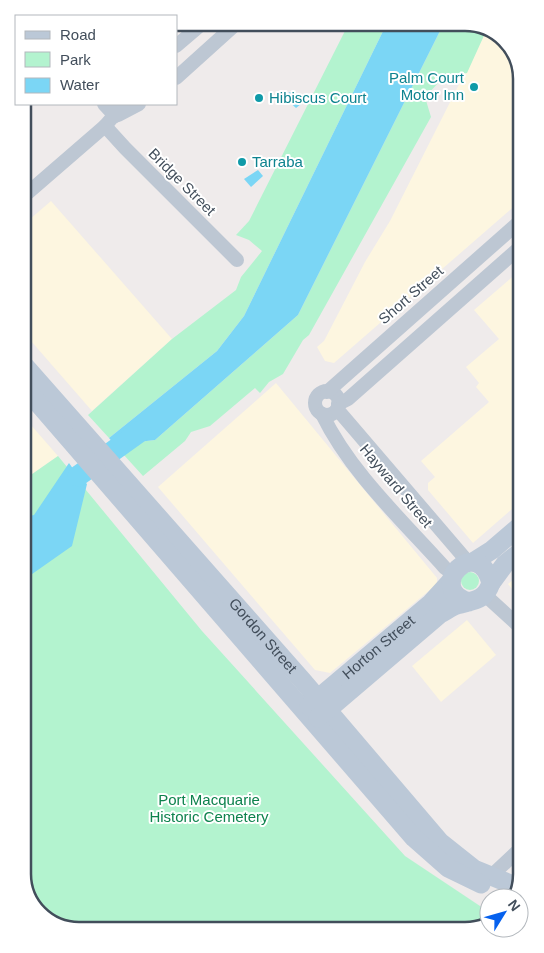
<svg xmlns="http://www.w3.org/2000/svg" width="544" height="953" font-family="Arial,sans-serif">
  <rect width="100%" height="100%" fill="#efebeb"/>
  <g fill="#fdf6e0">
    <path d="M 487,29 L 496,32 L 517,57 L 518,203 L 334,363 L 325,361 L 317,347 L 324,341 L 365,262 L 390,221 Z"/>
    <path d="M 51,201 L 172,339 L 92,411 L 24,333 L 23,225 Z"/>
    <path d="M 518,272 L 519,503 L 473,543 L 428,490 L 428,483 L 435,477 L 421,461 L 489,402 L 476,387 L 479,383 L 466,367 L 499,339 L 474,310 Z"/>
    <path d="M 276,383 L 437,578 L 437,584 L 330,673 L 315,670 L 158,487 Z"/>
    <path d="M 24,417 L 58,456 L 25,479 Z"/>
    <path d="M 520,574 L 520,599 L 508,584 Z"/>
    <path d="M 467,620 L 496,655 L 441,702 L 412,666 Z"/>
  </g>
  <g fill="#b3f3cf">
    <path d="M 349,23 L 387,23 L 244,316 L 217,351 L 109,438 L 88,415 L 172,339 L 236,290 L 241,277 L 262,251 L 249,240 L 236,235 L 249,221 Z"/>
    <path d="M 444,23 L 469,23 L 487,29 L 467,73 L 442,79 L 425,97 L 431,117 L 309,335 L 303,340 L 283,374 L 269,382 L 260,393 L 255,388 L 210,426 L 191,432 L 185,441 L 143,476 L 123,454 L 138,442 L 155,440 L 298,315 Z"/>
    <path d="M 58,456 L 202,631 L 405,856 L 489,912 L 489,924 L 487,926 L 75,930 L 45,919 L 27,896 L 25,479 Z"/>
    <circle cx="470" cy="581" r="9"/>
  </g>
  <g fill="#7bd6f5">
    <path d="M 387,23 L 444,23 L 298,315 L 155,440 L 138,442 L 123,454 L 109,438 L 217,351 L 244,316 Z"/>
    <path d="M 290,92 L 302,97 L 301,104 L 296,108 L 285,98 L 285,95 Z"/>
    <path d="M 258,170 L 263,176 L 251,187 L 244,179 Z"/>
    <path d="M 69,463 L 78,476 L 87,484 L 72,546 L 25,579 L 25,517 L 34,515 Z"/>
  </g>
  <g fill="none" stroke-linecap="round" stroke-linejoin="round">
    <path stroke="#7bd6f5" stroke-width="21" d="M 78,476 L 141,431"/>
    <g stroke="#bdc7d3" stroke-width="14">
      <path d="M 176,46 L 203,23"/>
      <path d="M 176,78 L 237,23"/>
      <path d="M 104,104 L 115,116"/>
      <path d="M 118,115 L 139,104"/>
      <path d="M 105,126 L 125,148 L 237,260"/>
      <path d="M 23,197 L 105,126 L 124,104"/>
      <circle cx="327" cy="403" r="12"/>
      <path d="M 327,392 L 518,223"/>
      <path d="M 338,404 L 348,399 L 518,249"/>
      <path d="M 337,409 L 468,562"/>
      <path d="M 322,414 C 350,472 402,520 445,568 L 453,574"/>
      <path d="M 485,595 L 520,627"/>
      <path d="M 491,876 L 521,848"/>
    </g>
    <g stroke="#bbc8d7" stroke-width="19">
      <path id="s1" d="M 24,365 L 302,680 L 440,842 L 474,869 L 518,887"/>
      <path d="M 24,387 L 414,838 L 448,868 L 481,884"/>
      <path d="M 473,562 L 492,550 L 520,526"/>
      <path d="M 491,583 L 505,564 L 520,552"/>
      <path id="s2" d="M 309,706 L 431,603 L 451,581"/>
      <path d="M 318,718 L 440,614 C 446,611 451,607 457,605 C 474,600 485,601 491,583 C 477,532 424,589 469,602"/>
    </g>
  </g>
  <g fill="#0f9aa8" stroke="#fff" stroke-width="2">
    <circle cx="474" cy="87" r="5"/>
    <circle cx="259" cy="98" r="5"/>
    <circle cx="242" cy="162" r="5"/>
  </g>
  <g text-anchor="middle" stroke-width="4" stroke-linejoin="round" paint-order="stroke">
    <g font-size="15" fill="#0d838f" stroke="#fff" text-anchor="start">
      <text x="464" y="83" text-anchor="end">Palm Court<tspan x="464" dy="17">Motor Inn</tspan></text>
      <text x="269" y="103">Hibiscus Court</text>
      <text x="252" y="167">Tarraba</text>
    </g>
    <g font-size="15" fill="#424e5b" stroke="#fff">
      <text transform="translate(182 182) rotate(45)" y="5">Bridge Street</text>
      <text transform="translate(411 295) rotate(-41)" y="5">Short Street</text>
      <text transform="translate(396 486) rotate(50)" y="5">Hayward Street</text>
      <text dy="5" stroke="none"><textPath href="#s1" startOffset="361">Gordon Street</textPath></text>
      <text dy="5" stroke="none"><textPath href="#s2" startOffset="91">Horton Street</textPath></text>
    </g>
    <g font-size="15" fill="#0d824d" stroke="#fff">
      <text x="209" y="805">Port Macquarie<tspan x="209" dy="17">Historic Cemetery</tspan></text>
    </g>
  </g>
  <path d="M0 0H544V953H0ZM79 31H465A48 48 0 0 1 513 79V874A48 48 0 0 1 465 922H79A48 48 0 0 1 31 874V79A48 48 0 0 1 79 31Z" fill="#fff" fill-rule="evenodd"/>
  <path fill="none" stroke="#424e5b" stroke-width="2.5" d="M79 31H465A48 48 0 0 1 513 79V874A48 48 0 0 1 465 922H79A48 48 0 0 1 31 874V79A48 48 0 0 1 79 31Z"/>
  <rect x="15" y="15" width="162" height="90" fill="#ffffff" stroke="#b3b8bd"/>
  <rect x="25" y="31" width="25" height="8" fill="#bbc8d7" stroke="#b3b8bd"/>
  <text x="60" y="40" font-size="15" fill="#424e5b">Road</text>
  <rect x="25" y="52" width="25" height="15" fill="#b3f3cf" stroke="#b3b8bd"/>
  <text x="60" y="65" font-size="15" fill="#424e5b">Park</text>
  <rect x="25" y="78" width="25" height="15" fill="#7bd6f5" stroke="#b3b8bd"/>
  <text x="60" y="90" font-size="15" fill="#424e5b">Water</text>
  <g transform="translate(504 913) rotate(53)"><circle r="24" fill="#ffffff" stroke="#b3b8bd"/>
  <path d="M0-4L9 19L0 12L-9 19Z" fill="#0661ee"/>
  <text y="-8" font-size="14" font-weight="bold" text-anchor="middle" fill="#424e5b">N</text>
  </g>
</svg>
